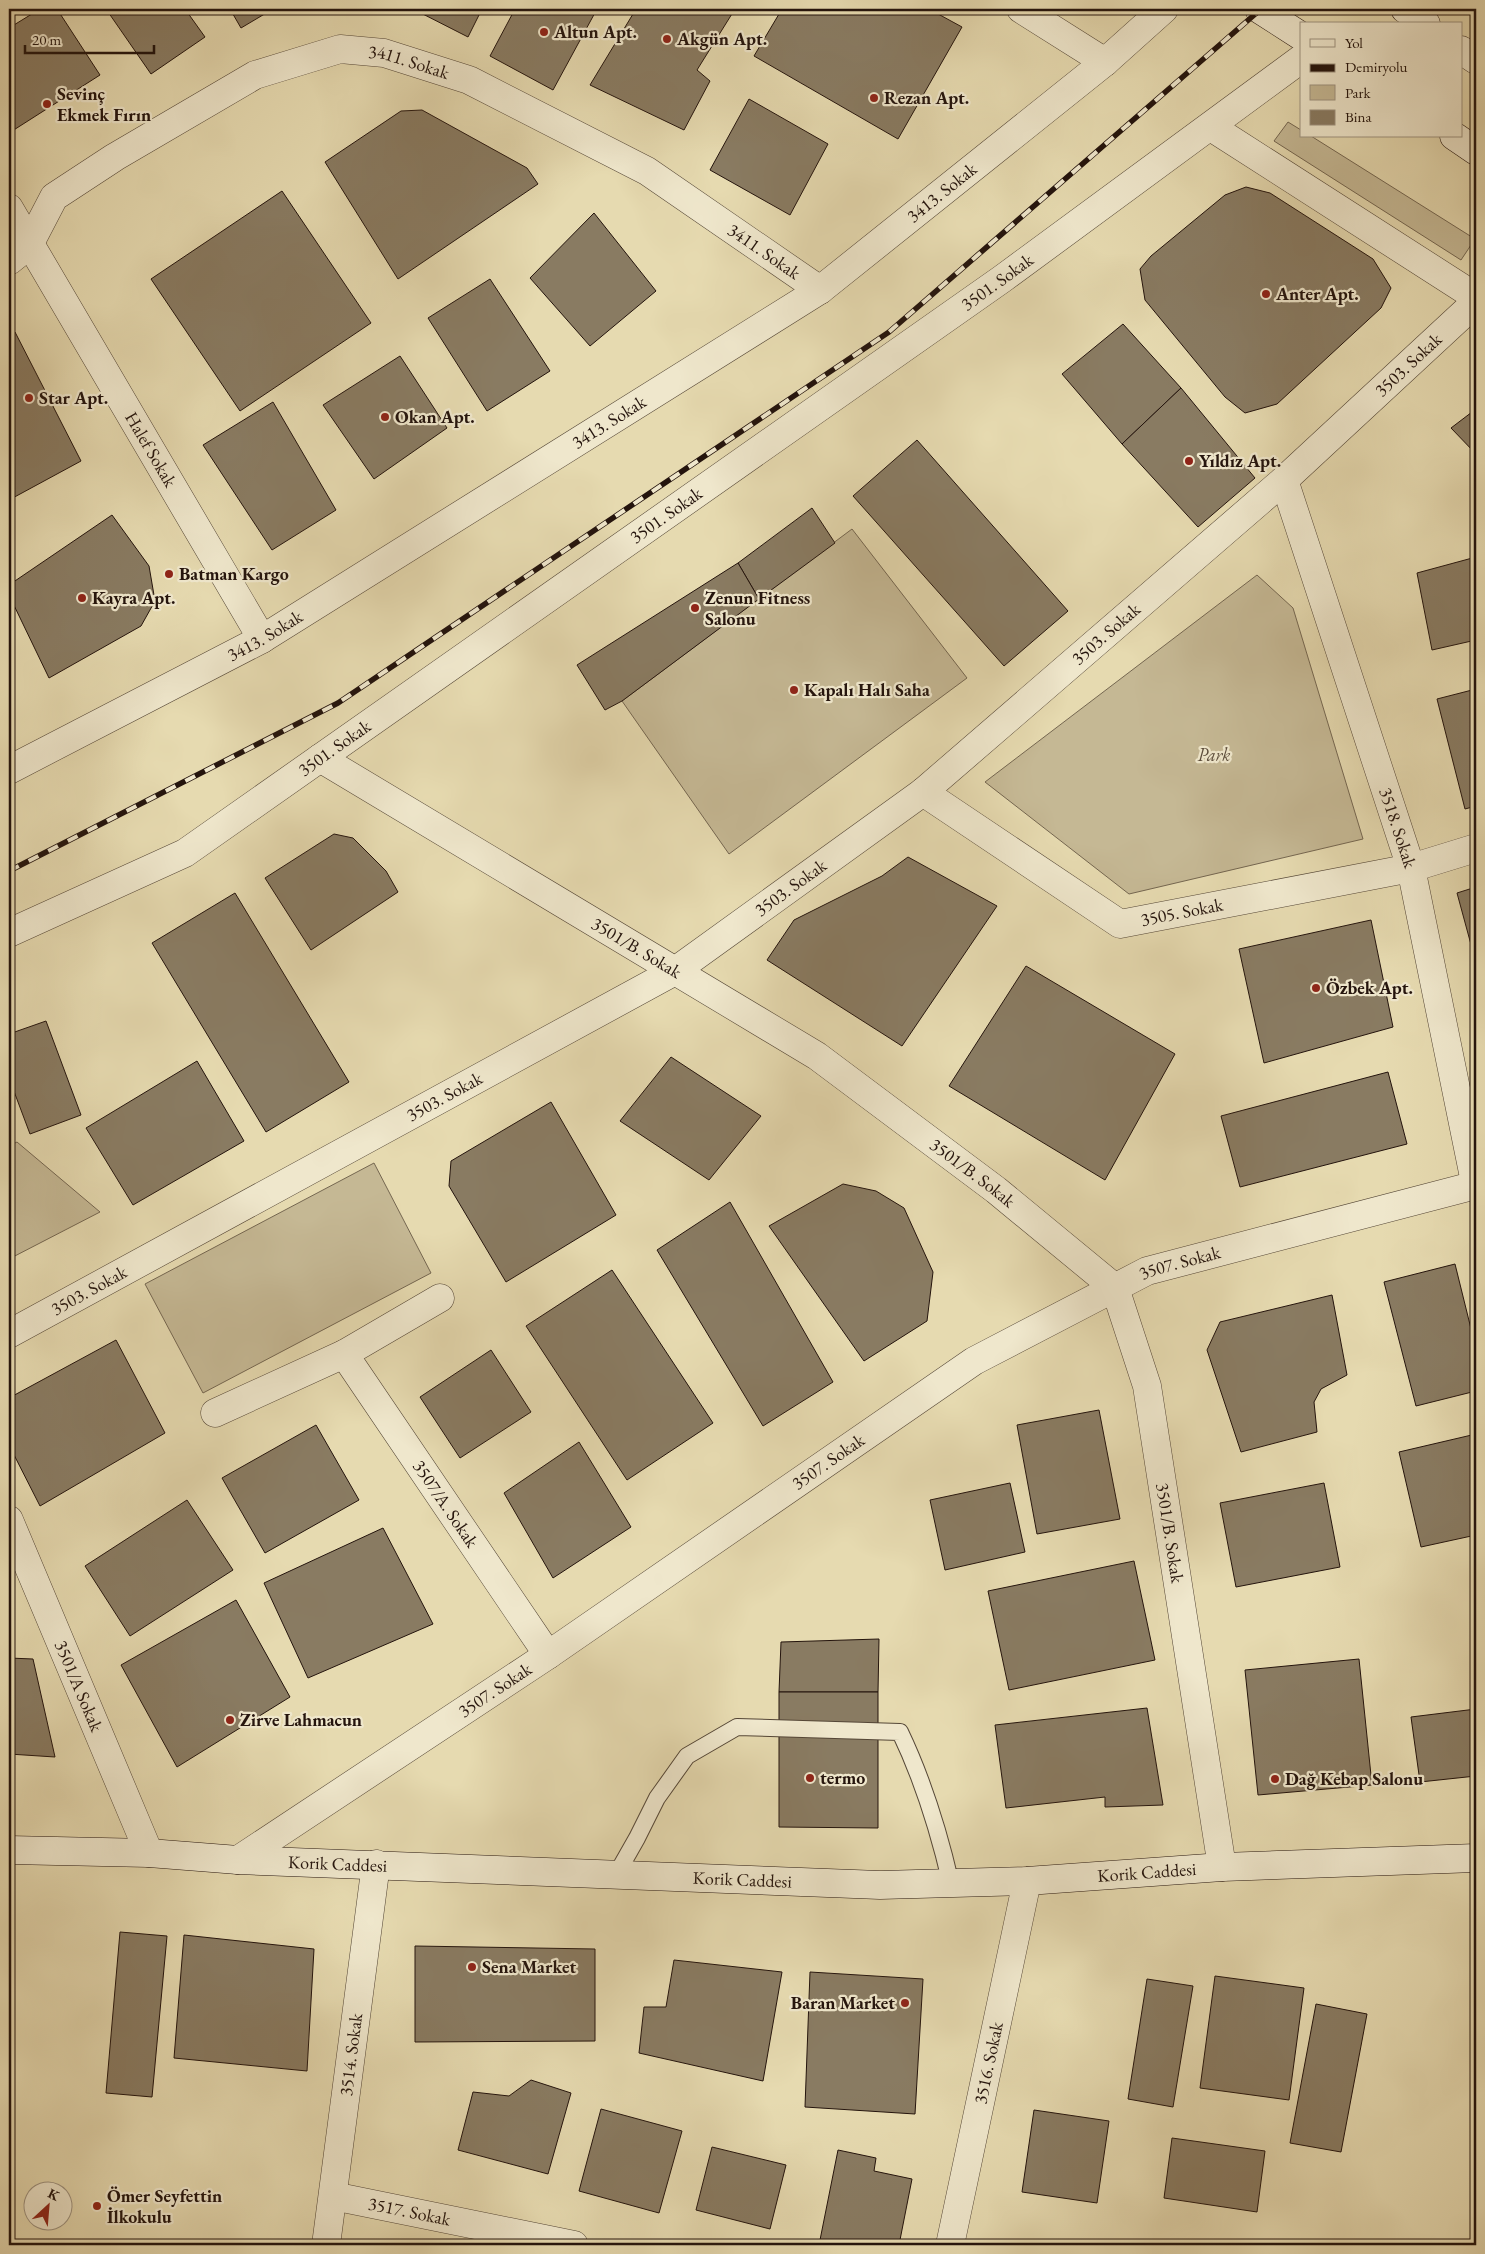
<svg xmlns="http://www.w3.org/2000/svg" width="1485" height="2254" font-family="'EB Garamond',serif">
  <rect width="100%" height="100%" fill="#e6dab0"/>
  <filter id="stains"><feTurbulence type="fractalNoise" baseFrequency=".004" numOctaves="4"/><feColorMatrix values="0 0 0 0 .2 0 0 0 0 .09 0 0 0 0 .02 0 0 0 .5 -.17"/></filter>
  <radialGradient id="worn" r=".72"><stop offset=".6" stop-color="#630" stop-opacity="0"/><stop offset="1" stop-color="#630" stop-opacity=".3"/></radialGradient>
  <g fill="#c5b894" stroke="#746650">
    <path d="M 1288,122 L 1301,130 L 1301,136 L 1311,136 L 1475,239 L 1461,260 L 1274,141 Z"/>
    <path d="M 852,529 L 967,678 L 729,854 L 622,701 Z"/>
    <path d="M 1257,575 L 1293,608 L 1363,839 L 1129,894 L 985,782 Z"/>
    <path d="M 17,1142 L 100,1212 L 9,1259 L 9,1146 Z"/>
    <path d="M 374,1163 L 431,1273 L 203,1393 L 145,1284 Z"/>
  </g>
  <g fill="#897b62" stroke="#24140d">
    <path d="M 40,9 L 57,9 L 100,75 L 9,133 L 9,28 Z"/>
    <path d="M 106,9 L 185,9 L 205,37 L 151,74 Z"/>
    <path d="M 230,9 L 273,9 L 241,28 Z"/>
    <path d="M 413,9 L 482,9 L 468,37 Z"/>
    <path d="M 515,9 L 597,9 L 553,90 L 490,56 Z"/>
    <path d="M 636,9 L 735,9 L 697,70 L 710,81 L 684,130 L 590,85 Z"/>
    <path d="M 782,9 L 929,9 L 962,27 L 898,139 L 754,56 Z"/>
    <path d="M 749,99 L 828,144 L 790,215 L 710,170 Z"/>
    <path d="M 422,110 L 527,168 L 538,184 L 398,279 L 325,162 L 401,111 Z"/>
    <path d="M 1246,187 L 1270,193 L 1373,259 L 1391,288 L 1381,308 L 1277,404 L 1245,413 L 1225,397 L 1145,300 L 1140,269 L 1151,256 L 1225,195 Z"/>
    <path d="M 282,191 L 371,323 L 240,411 L 151,279 Z"/>
    <path d="M 594,213 L 656,291 L 590,346 L 530,278 Z"/>
    <path d="M 490,279 L 550,371 L 487,411 L 428,318 Z"/>
    <path d="M 1123,324 L 1181,388 L 1122,444 L 1062,374 Z"/>
    <path d="M 15,332 L 81,461 L 9,500 L 9,336 Z"/>
    <path d="M 400,356 L 447,428 L 374,479 L 323,405 Z"/>
    <path d="M 1181,388 L 1255,478 L 1198,527 L 1122,444 Z"/>
    <path d="M 273,402 L 336,510 L 272,550 L 203,445 Z"/>
    <path d="M 1476,409 L 1476,454 L 1451,428 Z"/>
    <path d="M 917,440 L 1068,611 L 1004,666 L 853,496 Z"/>
    <path d="M 812,508 L 835,543 L 759,599 L 738,563 Z"/>
    <path d="M 112,515 L 149,566 L 155,601 L 141,626 L 49,678 L 9,595 L 9,585 Z"/>
    <path d="M 1476,557 L 1476,640 L 1432,650 L 1417,573 Z"/>
    <path d="M 738,563 L 759,599 L 622,701 L 605,710 L 577,665 Z"/>
    <path d="M 1476,689 L 1476,806 L 1465,809 L 1437,699 Z"/>
    <path d="M 334,834 L 353,838 L 386,871 L 398,892 L 311,950 L 265,878 Z"/>
    <path d="M 908,857 L 997,906 L 902,1046 L 767,960 L 794,920 L 882,876 Z"/>
    <path d="M 1476,887 L 1476,963 L 1457,893 Z"/>
    <path d="M 235,893 L 349,1082 L 266,1132 L 152,943 Z"/>
    <path d="M 1371,920 L 1393,1027 L 1264,1063 L 1239,949 Z"/>
    <path d="M 1026,966 L 1175,1054 L 1105,1180 L 949,1086 Z"/>
    <path d="M 46,1021 L 81,1115 L 30,1134 L 9,1078 L 9,1034 Z"/>
    <path d="M 671,1057 L 761,1116 L 709,1180 L 620,1121 Z"/>
    <path d="M 197,1061 L 244,1141 L 133,1205 L 86,1128 Z"/>
    <path d="M 1388,1072 L 1407,1144 L 1240,1187 L 1221,1116 Z"/>
    <path d="M 551,1102 L 616,1215 L 506,1282 L 449,1186 L 451,1161 Z"/>
    <path d="M 843,1184 L 876,1191 L 904,1208 L 933,1272 L 927,1321 L 864,1361 L 769,1226 Z"/>
    <path d="M 730,1202 L 833,1382 L 763,1426 L 657,1250 Z"/>
    <path d="M 1455,1264 L 1476,1349 L 1476,1391 L 1416,1406 L 1384,1282 Z"/>
    <path d="M 612,1270 L 713,1423 L 627,1480 L 526,1326 Z"/>
    <path d="M 1332,1295 L 1347,1375 L 1321,1389 L 1314,1402 L 1317,1432 L 1241,1452 L 1207,1350 L 1220,1322 Z"/>
    <path d="M 116,1340 L 165,1433 L 40,1506 L 9,1445 L 9,1398 Z"/>
    <path d="M 491,1350 L 531,1412 L 460,1458 L 420,1397 Z"/>
    <path d="M 1099,1410 L 1120,1519 L 1037,1534 L 1017,1425 Z"/>
    <path d="M 316,1425 L 359,1500 L 265,1553 L 222,1478 Z"/>
    <path d="M 1476,1434 L 1476,1535 L 1421,1547 L 1399,1452 Z"/>
    <path d="M 579,1442 L 631,1527 L 553,1578 L 504,1493 Z"/>
    <path d="M 1010,1483 L 1025,1552 L 945,1570 L 930,1500 Z"/>
    <path d="M 1324,1483 L 1340,1567 L 1236,1587 L 1220,1503 Z"/>
    <path d="M 187,1500 L 233,1570 L 130,1636 L 85,1566 Z"/>
    <path d="M 383,1528 L 433,1624 L 308,1678 L 264,1583 Z"/>
    <path d="M 1134,1561 L 1155,1660 L 1009,1690 L 988,1591 Z"/>
    <path d="M 236,1600 L 290,1697 L 177,1767 L 121,1665 Z"/>
    <path d="M 879,1639 L 878,1692 L 779,1692 L 781,1642 Z"/>
    <path d="M 9,1658 L 33,1659 L 55,1757 L 9,1754 Z"/>
    <path d="M 1359,1659 L 1372,1785 L 1258,1795 L 1245,1670 Z"/>
    <path d="M 779,1692 L 878,1692 L 878,1828 L 779,1827 Z"/>
    <path d="M 1147,1708 L 1163,1805 L 1105,1807 L 1105,1797 L 1006,1808 L 995,1725 Z"/>
    <path d="M 1476,1709 L 1476,1776 L 1420,1782 L 1411,1717 Z"/>
    <path d="M 120,1932 L 167,1936 L 152,2097 L 106,2093 Z"/>
    <path d="M 184,1935 L 314,1949 L 307,2071 L 174,2058 Z"/>
    <path d="M 9,1937 L 12,1937 L 9,1965 Z"/>
    <path d="M 415,1946 L 595,1949 L 595,2041 L 415,2042 Z"/>
    <path d="M 674,1960 L 782,1972 L 763,2081 L 639,2053 L 644,2007 L 666,2007 Z"/>
    <path d="M 810,1972 L 923,1979 L 915,2114 L 805,2107 Z"/>
    <path d="M 1215,1976 L 1304,1988 L 1289,2100 L 1200,2088 Z"/>
    <path d="M 1147,1979 L 1193,1986 L 1173,2107 L 1128,2099 Z"/>
    <path d="M 1316,2004 L 1367,2014 L 1341,2152 L 1290,2143 Z"/>
    <path d="M 531,2080 L 571,2093 L 548,2174 L 458,2150 L 473,2092 L 509,2096 Z"/>
    <path d="M 601,2109 L 682,2131 L 659,2213 L 579,2191 Z"/>
    <path d="M 1034,2110 L 1109,2121 L 1097,2203 L 1022,2192 Z"/>
    <path d="M 1172,2138 L 1265,2151 L 1257,2212 L 1164,2198 Z"/>
    <path d="M 712,2147 L 786,2165 L 770,2229 L 696,2210 Z"/>
    <path d="M 838,2150 L 876,2158 L 874,2171 L 912,2179 L 899,2245 L 819,2245 Z"/>
  </g>
  <g fill="none" stroke-linecap="round" stroke-linejoin="round">
    <defs>
      <path id="service" d="M 616,1875 L 637,1838 L 657,1798 L 687,1756 L 737,1727 L 900,1732 C 923,1780 939,1832 951,1884"/>
      <g id="minor">
        <path d="M 1021,9 L 1105,62"/>
        <path d="M 1211,127 L 1476,297"/>
        <path id="s1" d="M 9,208 L 262,639"/>
        <path id="s2" d="M 9,261 L 29,245 L 54,197 L 115,157 L 255,75 L 340,49 L 384,53 L 469,80 L 647,171 L 820,290"/>
        <path id="s3" d="M 1284,480 L 1411,868 L 1476,1187"/>
        <path id="s4" d="M 320,758 L 817,1056 L 996,1190 L 1115,1288 L 1147,1386 L 1222,1867"/>
        <path id="s5" d="M 9,770 L 262,639 L 820,290 L 1105,62 L 1164,9"/>
        <path id="s6" d="M 923,792 L 1120,924 L 1411,868 L 1476,848"/>
        <path id="s7" d="M 9,933 L 185,853 L 1002,279 L 1301,59"/>
        <path id="s8" d="M 9,1334 L 675,971 L 923,792 L 1284,480 L 1476,302"/>
        <path id="s9" d="M 344,1354 L 548,1655"/>
        <path d="M 215,1413 L 344,1354 L 440,1298"/>
        <path id="s10" d="M 9,1520 L 149,1853"/>
        <path id="s11" d="M 238,1860 L 548,1655 L 974,1361 L 1147,1271 L 1476,1185"/>
        <path id="s12" d="M 333,2196 L 574,2245"/>
        <path id="s13" d="M 326,2245 L 376,1864"/>
        <path id="s14" d="M 950,2245 L 1027,1881"/>
      </g>
      <g id="secondary">
        <path d="M 1259,9 L 1301,36"/>
        <path d="M 1405,9 L 1426,24"/>
        <path d="M 1461,50 L 1476,60"/>
        <path d="M 1454,136 L 1476,151"/>
        <path id="s15" d="M 9,1850 L 149,1853 L 238,1860 L 880,1885 L 1027,1881 L 1222,1867 L 1476,1858"/>
      </g>
    </defs>
    <use href="#service" stroke="#544636" stroke-width="18"/>
    <use href="#minor" stroke="#544636" stroke-width="29"/>
    <use href="#secondary" stroke="#24140d" stroke-width="29"/>
    <use href="#service" stroke="#efe7cc" stroke-width="16"/>
    <use href="#minor" stroke="#efe7cc" stroke-width="28"/>
    <use href="#secondary" stroke="#efe7cc" stroke-width="28"/>
    <defs>
      <path id="rail" d="M 9,871 L 338,703 L 889,332 L 1261,9"/>
    </defs>
    <use href="#rail" stroke="#24140d" stroke-width="5.5"/>
    <use href="#rail" stroke="#efe7cc" stroke-width="4" stroke-dasharray="11" stroke-linecap="butt"/>
  </g>
  <g fill="#8f2418" stroke="#efe7cc" stroke-width="2">
    <circle cx="544" cy="32" r="5"/>
    <circle cx="667" cy="39" r="5"/>
    <circle cx="874" cy="98" r="5"/>
    <circle cx="47" cy="104" r="5"/>
    <circle cx="1266" cy="294" r="5"/>
    <circle cx="29" cy="398" r="5"/>
    <circle cx="385" cy="417" r="5"/>
    <circle cx="1189" cy="461" r="5"/>
    <circle cx="169" cy="574" r="5"/>
    <circle cx="82" cy="598" r="5"/>
    <circle cx="695" cy="608" r="5"/>
    <circle cx="794" cy="690" r="5"/>
    <circle cx="1316" cy="988" r="5"/>
    <circle cx="230" cy="1720" r="5"/>
    <circle cx="810" cy="1778" r="5"/>
    <circle cx="1275" cy="1779" r="5"/>
    <circle cx="472" cy="1967" r="5"/>
    <circle cx="905" cy="2003" r="5"/>
    <circle cx="97" cy="2206" r="5"/>
  </g>
  <g text-anchor="middle" stroke-width="4.5" stroke-linejoin="round" paint-order="stroke">
    <g font-size="18" font-weight="bold" fill="#24140d" stroke="#efe7cc" text-anchor="start">
      <text x="554" y="38">Altun Apt.</text>
      <text x="677" y="45">Akgün Apt.</text>
      <text x="57" y="100">Sevinç<tspan x="57" dy="21">Ekmek Fırın</tspan></text>
      <text x="884" y="104">Rezan Apt.</text>
      <text x="1276" y="300">Anter Apt.</text>
      <text x="39" y="404">Star Apt.</text>
      <text x="395" y="423">Okan Apt.</text>
      <text x="1199" y="467">Yıldız Apt.</text>
      <text x="179" y="580">Batman Kargo</text>
      <text x="92" y="604">Kayra Apt.</text>
      <text x="705" y="604">Zenun Fitness<tspan x="705" dy="21">Salonu</tspan></text>
      <text x="804" y="696">Kapalı Halı Saha</text>
      <text x="1326" y="994">Özbek Apt.</text>
      <text x="240" y="1726">Zirve Lahmacun</text>
      <text x="820" y="1784">termo</text>
      <text x="1285" y="1785">Dağ Kebap Salonu</text>
      <text x="482" y="1973">Sena Market</text>
      <text x="895" y="2009" text-anchor="end">Baran Market</text>
      <text x="107" y="2202">Ömer Seyfettin<tspan x="107" dy="21">İlkokulu</tspan></text>
    </g>
    <g font-size="18" fill="#24140d" stroke="#efe7cc">
      <text dy="6" stroke="none"><textPath href="#s2" startOffset="474">3411. Sokak</textPath></text>
      <text dy="6" stroke="none"><textPath href="#s5" startOffset="1099">3413. Sokak</textPath></text>
      <text dy="6" stroke="none"><textPath href="#s2" startOffset="879">3411. Sokak</textPath></text>
      <text dy="6" stroke="none"><textPath href="#s7" startOffset="1186">3501. Sokak</textPath></text>
      <text dy="6" stroke="none"><textPath href="#s8" startOffset="1711">3503. Sokak</textPath></text>
      <text dy="6" stroke="none"><textPath href="#s5" startOffset="694">3413. Sokak</textPath></text>
      <text dy="6" stroke="none"><textPath href="#s1" startOffset="280">Halef Sokak</textPath></text>
      <text dy="6" stroke="none"><textPath href="#s7" startOffset="781">3501. Sokak</textPath></text>
      <text dy="6" stroke="none"><textPath href="#s8" startOffset="1306">3503. Sokak</textPath></text>
      <text dy="6" stroke="none"><textPath href="#s5" startOffset="289">3413. Sokak</textPath></text>
      <text dy="6" stroke="none"><textPath href="#s7" startOffset="376">3501. Sokak</textPath></text>
      <text dy="6" stroke="none"><textPath href="#s3" startOffset="366">3518. Sokak</textPath></text>
      <text dy="6" stroke="none"><textPath href="#s8" startOffset="901">3503. Sokak</textPath></text>
      <text dy="6" stroke="none"><textPath href="#s6" startOffset="300">3505. Sokak</textPath></text>
      <text dy="6" stroke="none"><textPath href="#s4" startOffset="369">3501/B. Sokak</textPath></text>
      <text dy="6" stroke="none"><textPath href="#s8" startOffset="496">3503. Sokak</textPath></text>
      <text dy="6" stroke="none"><textPath href="#s4" startOffset="774">3501/B. Sokak</textPath></text>
      <text dy="6" stroke="none"><textPath href="#s11" startOffset="1118">3507. Sokak</textPath></text>
      <text dy="6" stroke="none"><textPath href="#s8" startOffset="91">3503. Sokak</textPath></text>
      <text dy="6" stroke="none"><textPath href="#s11" startOffset="712">3507. Sokak</textPath></text>
      <text dy="6" stroke="none"><textPath href="#s9" startOffset="181">3507/A. Sokak</textPath></text>
      <text dy="6" stroke="none"><textPath href="#s4" startOffset="1209">3501/B. Sokak</textPath></text>
      <text dy="6" stroke="none"><textPath href="#s10" startOffset="180">3501/A Sokak</textPath></text>
      <text dy="6" stroke="none"><textPath href="#s11" startOffset="308">3507. Sokak</textPath></text>
      <text dy="6" stroke="none"><textPath href="#s15" startOffset="329">Korik Caddesi</textPath></text>
      <text dy="6" stroke="none"><textPath href="#s15" startOffset="1139">Korik Caddesi</textPath></text>
      <text dy="6" stroke="none"><textPath href="#s15" startOffset="734">Korik Caddesi</textPath></text>
      <text dy="6" stroke="none"><textPath href="#s13" startOffset="192">3514. Sokak</textPath></text>
      <text dy="6" stroke="none"><textPath href="#s14" startOffset="186">3516. Sokak</textPath></text>
      <text dy="6" stroke="none"><textPath href="#s12" startOffset="78">3517. Sokak</textPath></text>
    </g>
    <g font-size="18" font-style="italic" fill="#5c4d3c" stroke="#efe7cc">
      <text x="1214" y="761">Park</text>
    </g>
  </g>
  <rect width="1485" height="2254" fill="none" stroke="#e6dab0" stroke-width="30"/>
  <rect x="10" y="10" width="1465" height="2234" fill="none" stroke="#24140d" stroke-width="2.5"/>
  <rect x="15" y="15" width="1455" height="2224" fill="none" stroke="#24140d"/>
  <rect x="1300" y="22" width="162" height="115" fill="#efe7cc" stroke="#9e9380"/>
  <rect x="1310" y="39" width="25" height="8" fill="#efe7cc" stroke="#9e9380"/>
  <text x="1345" y="48" font-size="15" fill="#24140d">Yol</text>
  <rect x="1310" y="64" width="25" height="8" fill="#24140d" stroke="#9e9380"/>
  <text x="1345" y="72" font-size="15" fill="#24140d">Demiryolu</text>
  <rect x="1310" y="85" width="25" height="15" fill="#c5b894" stroke="#9e9380"/>
  <text x="1345" y="98" font-size="15" fill="#24140d">Park</text>
  <rect x="1310" y="110" width="25" height="15" fill="#897b62" stroke="#9e9380"/>
  <text x="1345" y="122" font-size="15" fill="#24140d">Bina</text>
  <g transform="translate(48 2206) rotate(26)"><circle r="24" fill="#efe7cc" stroke="#9e9380"/>
  <path d="M0-4L9 19L0 12L-9 19Z" fill="#8f2418"/>
  <text y="-8" font-size="14" font-weight="bold" text-anchor="middle" fill="#24140d">K</text>
  </g>
  <path d="M25 45v8h129v-8" fill="none" stroke="#24140d" stroke-width="2.5"/>
  <text x="32" y="45" font-size="15" fill="#24140d" stroke="#efe7cc" stroke-width="4" paint-order="stroke">20 m</text>
  <rect width="100%" height="100%" filter="url(#stains)"/>
  <rect width="100%" height="100%" fill="url(#worn)"/>
</svg>
